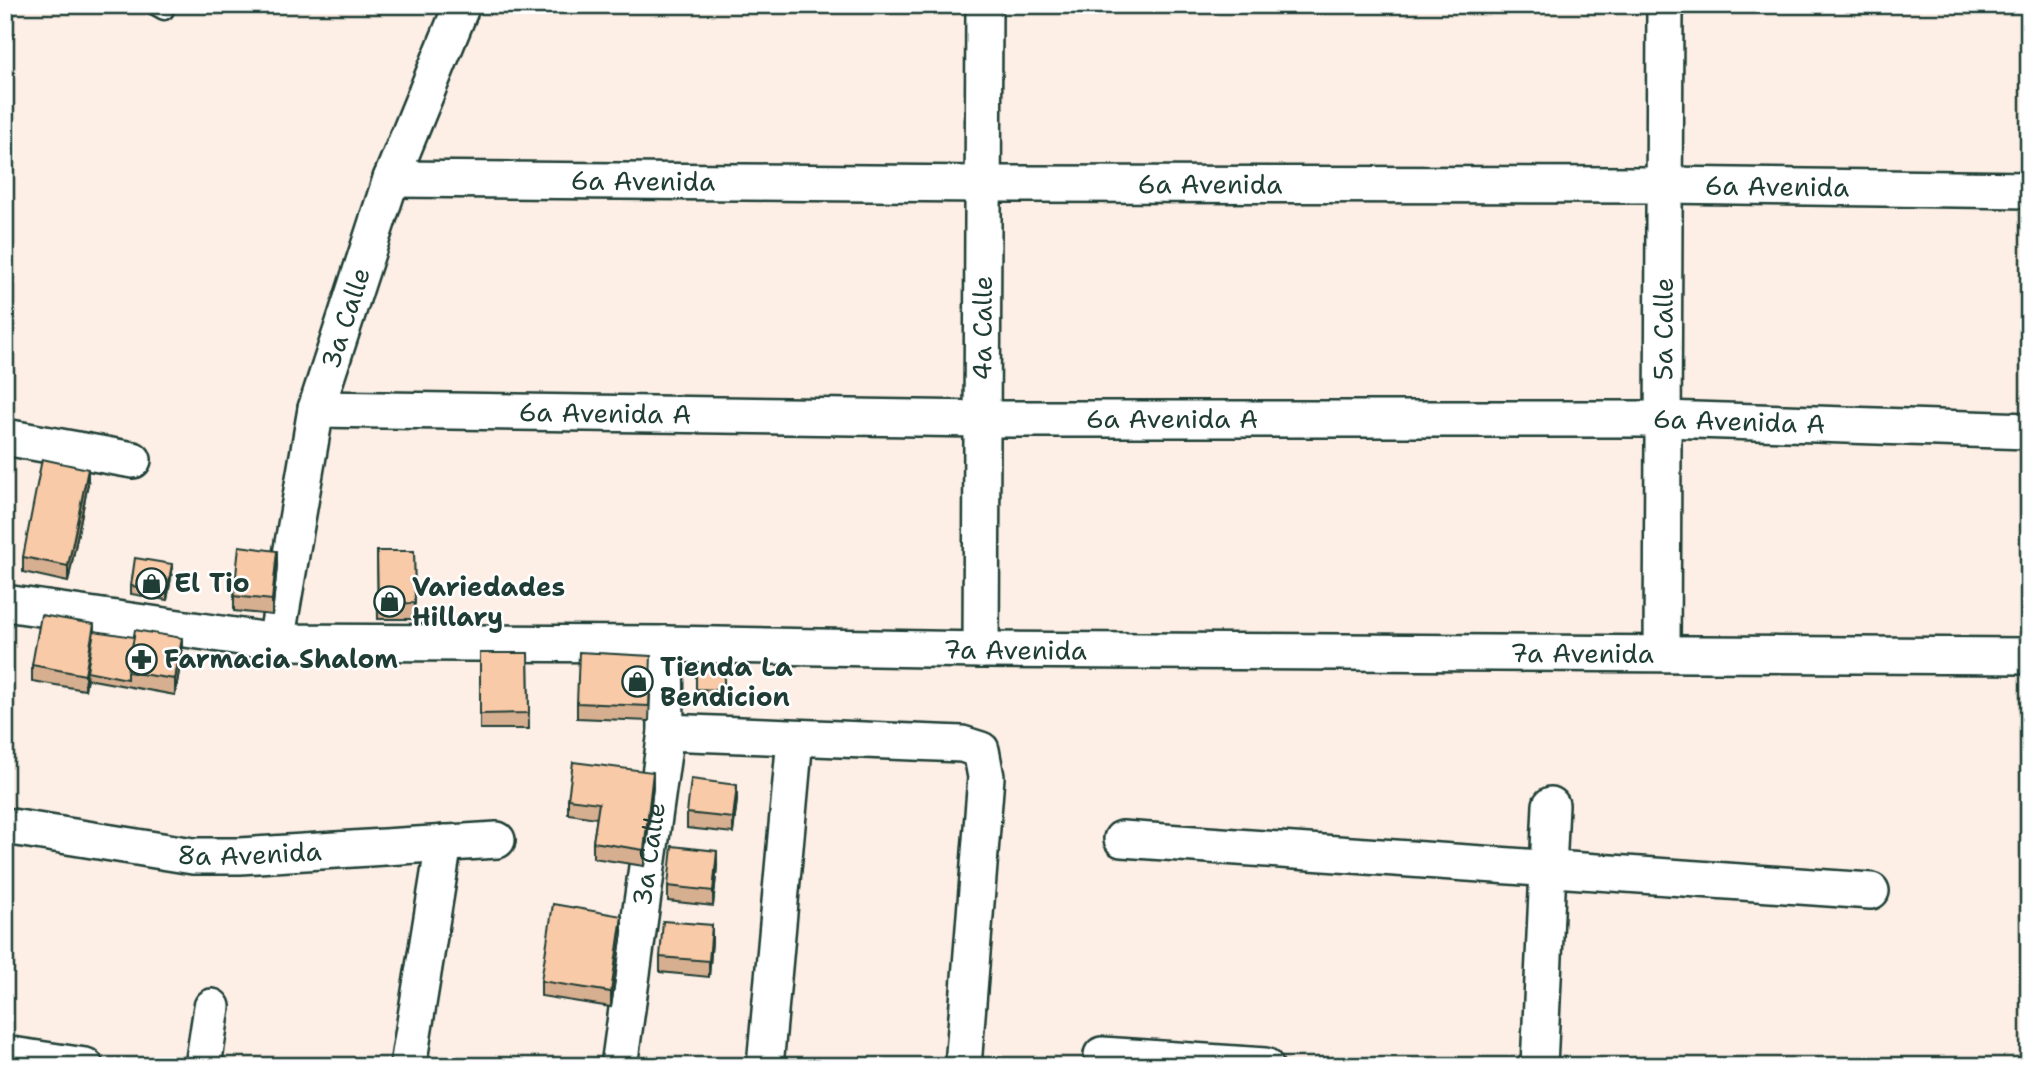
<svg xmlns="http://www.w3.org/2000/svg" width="2034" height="1071" font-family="'Shantell Sans',sans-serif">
  <rect width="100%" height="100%" fill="#fdefe5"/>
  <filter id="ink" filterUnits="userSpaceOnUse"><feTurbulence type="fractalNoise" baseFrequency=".0143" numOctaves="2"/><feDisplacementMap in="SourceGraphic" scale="14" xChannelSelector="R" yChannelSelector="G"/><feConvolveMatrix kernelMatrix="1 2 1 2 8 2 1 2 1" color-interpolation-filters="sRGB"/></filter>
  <g filter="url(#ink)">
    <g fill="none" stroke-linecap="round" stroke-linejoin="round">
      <defs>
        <path id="lane" d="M 155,5 L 164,10"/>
        <g id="street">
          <path id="s1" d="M 391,179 L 983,184 L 1664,185 L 2029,190"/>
          <path id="s2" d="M 316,409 L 982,419 L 1663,419 L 2029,431"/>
          <path d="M 5,437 L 133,460"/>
          <path id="s3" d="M 5,603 L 276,642 L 665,644 L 981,650 L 2029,656"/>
          <path id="s4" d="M 276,642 L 316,409 L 391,179 L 462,5"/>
          <path id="s5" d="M 981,650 L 984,5"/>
          <path id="s6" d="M 1662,653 L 1665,5"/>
          <path d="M 666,732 L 962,744 L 981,750 L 986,777 L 963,1066"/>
          <path id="s7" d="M 5,826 L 193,856 L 240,856 L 497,840"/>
          <path d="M 1122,839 L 1871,891"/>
          <path d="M 5,1054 L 85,1066"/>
          <path d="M 1102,1055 L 1265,1066"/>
          <path d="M 203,1066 L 212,1007"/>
          <path d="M 408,1066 L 444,843"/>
          <path id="s8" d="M 619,1066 L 666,732 L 665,644"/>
          <path d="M 765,1066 L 795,738"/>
          <path d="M 1539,1066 L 1551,805"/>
        </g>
      </defs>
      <use href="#lane" stroke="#1f3d34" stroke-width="23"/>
      <use href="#street" stroke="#1f3d34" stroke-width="40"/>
      <use href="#lane" stroke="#fff" stroke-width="18"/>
      <use href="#street" stroke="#fff" stroke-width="35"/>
    </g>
    <g fill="#d6ae90" stroke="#1f3d34" stroke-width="2">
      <path d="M 88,484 L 68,582 L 23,572 L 23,557 Z"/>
      <path d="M 377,551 L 414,551 L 415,619 L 378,619 Z"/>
      <path d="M 277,566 L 272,615 L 234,611 L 234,596 Z"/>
      <path d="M 172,572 L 167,600 L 131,594 L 131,586 Z"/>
      <path d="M 94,631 L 182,654 L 175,695 L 87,679 L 85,690 L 32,681 L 32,665 Z"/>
      <path d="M 480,653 L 528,653 L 529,729 L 480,729 Z"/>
      <path d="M 696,664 L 724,665 L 724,697 L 696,697 Z"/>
      <path d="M 651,671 L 649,721 L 577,718 L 577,703 Z"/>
      <path d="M 653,787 L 644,866 L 593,858 L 593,842 L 597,818 L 568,814 L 568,799 Z"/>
      <path d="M 737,800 L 733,833 L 687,828 L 687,813 Z"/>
      <path d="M 717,866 L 713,906 L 668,901 L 668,886 Z"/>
      <path d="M 622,932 L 611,1007 L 541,996 L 541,981 Z"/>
      <path d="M 712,941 L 709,977 L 660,972 L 660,957 Z"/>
    </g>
    <g fill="#ae8d76" stroke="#1f3d34" stroke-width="2">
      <path d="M 88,469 L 88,484 L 68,582 L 68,566 Z"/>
      <path d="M 277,551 L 277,566 L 272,615 L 272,600 Z"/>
      <path d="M 172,564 L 172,572 L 167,600 L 167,592 Z"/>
      <path d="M 94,624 L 94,639 L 87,671 L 85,690 L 85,675 Z"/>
      <path d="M 182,638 L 182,654 L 175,695 L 175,679 Z"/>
      <path d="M 653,772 L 653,787 L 644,866 L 644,850 Z"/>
      <path d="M 737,785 L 737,800 L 733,833 L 733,818 Z"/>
      <path d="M 717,851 L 717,866 L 713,906 L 713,891 Z"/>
      <path d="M 622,916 L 622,932 L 611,1007 L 611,992 Z"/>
      <path d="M 712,925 L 712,941 L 709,977 L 709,961 Z"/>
    </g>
    <g fill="#f9caa8" stroke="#1f3d34" stroke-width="2">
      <path d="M 42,459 L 88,469 L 68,566 L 23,557 Z"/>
      <path d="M 239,546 L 277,551 L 272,600 L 234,596 Z"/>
      <path d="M 377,551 L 414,551 L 415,603 L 378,604 Z"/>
      <path d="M 135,558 L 172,564 L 167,592 L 131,586 Z"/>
      <path d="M 41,615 L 94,624 L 85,675 L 32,665 Z"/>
      <path d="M 135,630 L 182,638 L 175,679 L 127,672 Z"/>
      <path d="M 94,631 L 134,637 L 127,672 L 127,679 L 87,671 Z"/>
      <path d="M 579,652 L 651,656 L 649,706 L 577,703 Z"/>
      <path d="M 480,653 L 528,653 L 529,713 L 480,714 Z"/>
      <path d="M 696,664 L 724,665 L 724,690 L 696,689 Z"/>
      <path d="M 573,762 L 653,772 L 644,850 L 593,842 L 599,803 L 568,799 Z"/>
      <path d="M 691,779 L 737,785 L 733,818 L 687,813 Z"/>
      <path d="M 672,846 L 717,851 L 713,891 L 668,886 Z"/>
      <path d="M 553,904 L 622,916 L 611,992 L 541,981 Z"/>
      <path d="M 663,921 L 712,925 L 709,961 L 660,957 Z"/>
    </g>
  </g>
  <defs>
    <symbol id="shop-ring" viewBox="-11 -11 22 22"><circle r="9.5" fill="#fff" stroke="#1f3d34" stroke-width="1.5"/><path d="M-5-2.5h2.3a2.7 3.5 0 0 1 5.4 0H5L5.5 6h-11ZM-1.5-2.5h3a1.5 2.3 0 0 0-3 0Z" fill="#1f3d34"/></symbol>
    <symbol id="pharmacy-ring" viewBox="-11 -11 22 22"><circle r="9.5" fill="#fff" stroke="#1f3d34" stroke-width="1.5"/><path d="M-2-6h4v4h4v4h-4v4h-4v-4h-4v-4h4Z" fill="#1f3d34"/></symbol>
  </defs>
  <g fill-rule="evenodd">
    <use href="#shop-ring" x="134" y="566" width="35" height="35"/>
    <use href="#shop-ring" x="372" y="584" width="35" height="35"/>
    <use href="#pharmacy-ring" x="124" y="642" width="35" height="35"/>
    <use href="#shop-ring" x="620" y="664" width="35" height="35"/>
  </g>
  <g text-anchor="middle" stroke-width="5" stroke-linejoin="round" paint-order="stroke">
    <g font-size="26" fill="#1f3d34" stroke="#fff">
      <text dy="9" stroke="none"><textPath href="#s1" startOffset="252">6a Avenida</textPath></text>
      <text dy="9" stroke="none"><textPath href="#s1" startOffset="819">6a Avenida</textPath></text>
      <text dy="9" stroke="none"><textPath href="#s1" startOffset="1386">6a Avenida</textPath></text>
      <text dy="9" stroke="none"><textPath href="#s4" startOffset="332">3a Calle</textPath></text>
      <text dy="9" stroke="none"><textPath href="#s5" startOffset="322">4a Calle</textPath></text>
      <text dy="9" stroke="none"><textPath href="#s6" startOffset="324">5a Calle</textPath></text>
      <text dy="9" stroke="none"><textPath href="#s2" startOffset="289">6a Avenida A</textPath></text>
      <text dy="9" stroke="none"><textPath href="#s2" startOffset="856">6a Avenida A</textPath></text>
      <text dy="9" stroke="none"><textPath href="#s2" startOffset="1423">6a Avenida A</textPath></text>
      <text dy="9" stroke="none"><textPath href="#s3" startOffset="1013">7a Avenida</textPath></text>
      <text dy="9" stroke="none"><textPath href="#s3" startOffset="1580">7a Avenida</textPath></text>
      <text dy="9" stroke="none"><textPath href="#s7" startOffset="247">8a Avenida</textPath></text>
      <text dy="9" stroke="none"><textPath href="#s8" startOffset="214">3a Calle</textPath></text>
    </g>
    <g font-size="26" font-weight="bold" fill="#1f3d34" stroke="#fff" text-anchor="start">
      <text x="174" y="592">El Tio</text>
      <text x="412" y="596">Variedades<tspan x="412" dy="30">Hillary</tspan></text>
      <text x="164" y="668">Farmacia Shalom</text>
      <text x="660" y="676">Tienda La<tspan x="660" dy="30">Bendicion</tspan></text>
    </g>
  </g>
  <rect width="2034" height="1071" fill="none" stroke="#fff" stroke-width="28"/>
  <rect x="14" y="14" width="2006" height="1043" fill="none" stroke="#1f3d34" stroke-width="2.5" filter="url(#ink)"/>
</svg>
